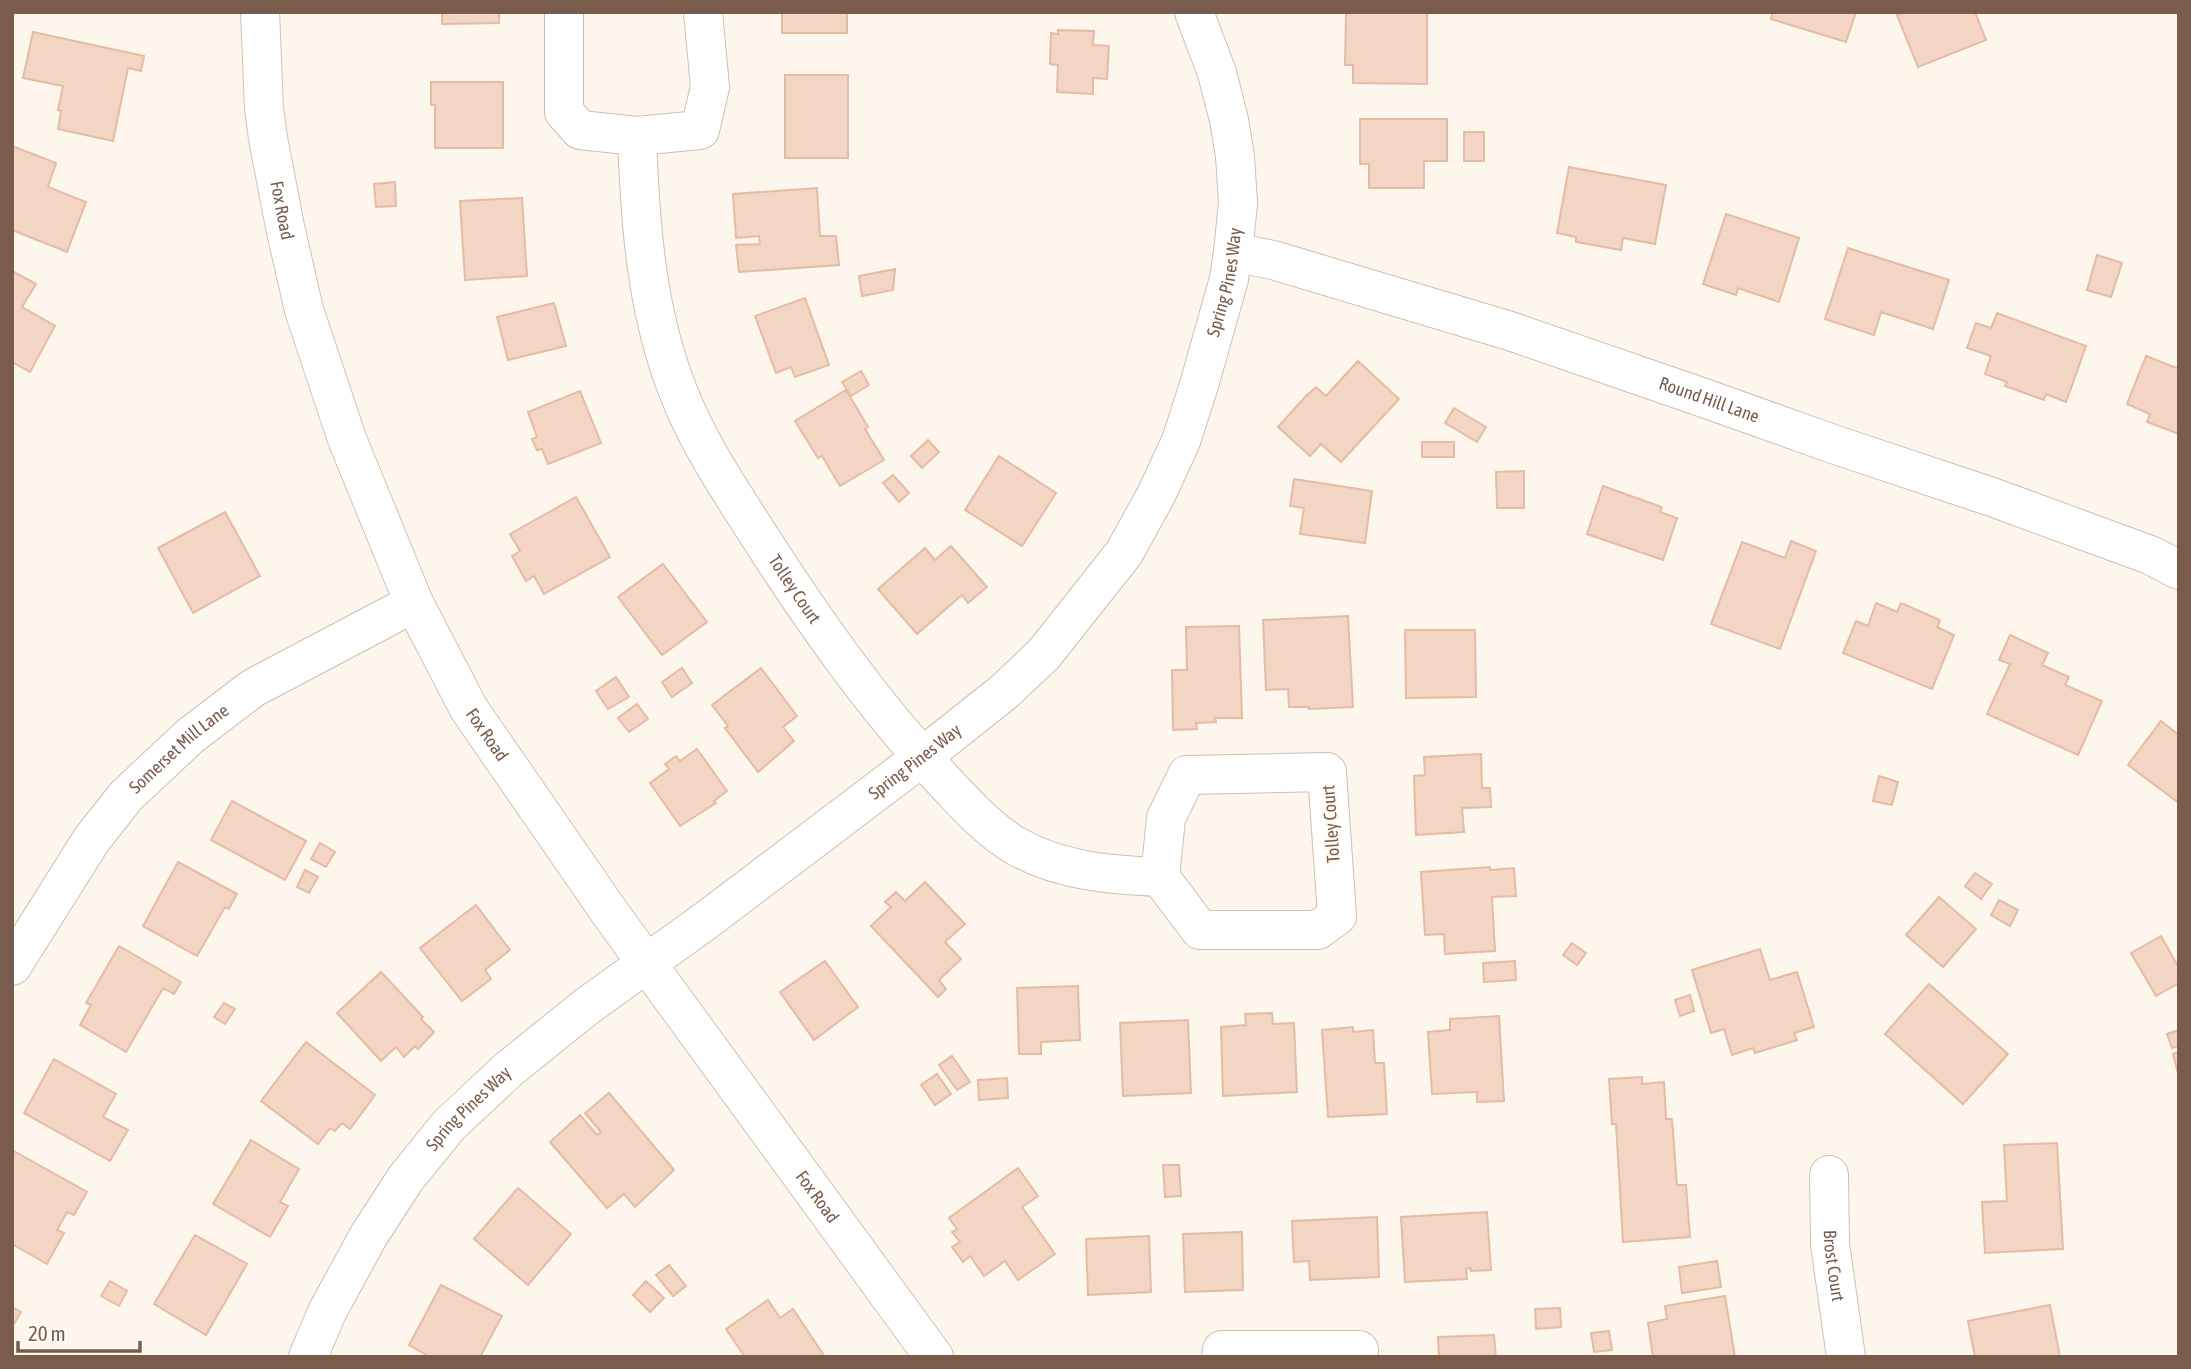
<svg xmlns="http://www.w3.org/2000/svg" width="2191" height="1369" font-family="'Asap Condensed',sans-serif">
  <rect width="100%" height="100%" fill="#fdf6ec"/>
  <g fill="#f3d5c3" stroke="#e6bba3" stroke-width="2">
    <path d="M 442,12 L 499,12 L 499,23 L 442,24 Z"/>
    <rect x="782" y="12" width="65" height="21"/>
    <path d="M 1346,12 L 1427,12 L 1427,84 L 1353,83 L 1353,65 L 1345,65 Z"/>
    <path d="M 1773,12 L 1856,12 L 1846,42 L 1771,19 Z"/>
    <path d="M 1904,12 L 1975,12 L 1986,40 L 1918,67 L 1897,15 Z"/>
    <path d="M 1058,30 L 1094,31 L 1093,45 L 1109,46 L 1107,79 L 1093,78 L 1093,94 L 1057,92 L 1058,65 L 1050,64 L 1051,33 L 1058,34 Z"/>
    <path d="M 33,32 L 144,56 L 141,71 L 128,68 L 113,141 L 58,129 L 61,111 L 58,110 L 63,86 L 23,78 Z"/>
    <rect x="785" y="75" width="63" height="83"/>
    <path d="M 431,82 L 503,82 L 503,148 L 435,148 L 435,105 L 431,105 Z"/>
    <path d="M 1360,119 L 1447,119 L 1447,161 L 1424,161 L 1424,188 L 1369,188 L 1369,164 L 1360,164 Z"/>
    <rect x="1464" y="132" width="20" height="29"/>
    <path d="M 12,146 L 56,163 L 48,187 L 86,202 L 67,252 L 12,230 Z"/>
    <path d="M 1569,167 L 1666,185 L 1655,244 L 1623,238 L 1621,250 L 1576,242 L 1576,237 L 1557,233 Z"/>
    <path d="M 395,182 L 396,206 L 376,207 L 374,184 Z"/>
    <path d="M 817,188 L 820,236 L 836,236 L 839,265 L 739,272 L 736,245 L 760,244 L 759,236 L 736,238 L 733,194 Z"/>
    <path d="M 522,198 L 527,276 L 465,280 L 460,201 Z"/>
    <path d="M 1726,214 L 1799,238 L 1779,302 L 1738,288 L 1736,295 L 1703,284 Z"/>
    <path d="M 1848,248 L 1949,280 L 1933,329 L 1881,312 L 1874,335 L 1825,319 Z"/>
    <path d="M 2097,255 L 2122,263 L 2111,297 L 2087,290 Z"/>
    <path d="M 895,269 L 893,290 L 862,296 L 859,276 Z"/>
    <path d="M 12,271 L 36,284 L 22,307 L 55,326 L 30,372 L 12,362 Z"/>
    <path d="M 805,298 L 829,365 L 795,377 L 791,367 L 776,373 L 755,316 Z"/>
    <path d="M 554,303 L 566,346 L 508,360 L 497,317 Z"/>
    <path d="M 1997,313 L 2086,346 L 2066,402 L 2046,394 L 2044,400 L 2005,386 L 2007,382 L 1985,374 L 1991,356 L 1967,348 L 1976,323 L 1991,328 Z"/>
    <path d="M 2146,356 L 2179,369 L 2179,434 L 2147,422 L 2150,414 L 2127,404 Z"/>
    <path d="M 1358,361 L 1399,399 L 1341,462 L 1321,444 L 1310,456 L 1278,427 L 1306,396 L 1316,387 L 1326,396 Z"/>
    <path d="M 861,371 L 869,385 L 851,396 L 842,382 Z"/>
    <path d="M 846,390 L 868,427 L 865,429 L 884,460 L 840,486 L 822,456 L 818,458 L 795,421 Z"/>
    <path d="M 580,391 L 601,443 L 548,464 L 542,449 L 537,450 L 532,439 L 537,437 L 528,412 Z"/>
    <path d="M 1454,408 L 1486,427 L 1477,442 L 1445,423 Z"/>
    <path d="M 928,440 L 939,452 L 922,468 L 911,456 Z"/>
    <rect x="1422" y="442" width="32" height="15"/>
    <path d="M 999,456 L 1056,493 L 1022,546 L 965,510 Z"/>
    <path d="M 1524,471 L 1524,508 L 1497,508 L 1496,472 Z"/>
    <path d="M 893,475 L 909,493 L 899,502 L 883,483 Z"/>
    <path d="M 1294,479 L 1372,491 L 1365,543 L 1300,534 L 1304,508 L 1290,506 Z"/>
    <path d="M 1603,486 L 1662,507 L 1660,512 L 1677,518 L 1663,560 L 1587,534 Z"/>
    <path d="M 576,497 L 610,557 L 544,594 L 534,576 L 526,581 L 512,556 L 520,551 L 510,534 Z"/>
    <path d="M 225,512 L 260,576 L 193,613 L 158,548 Z"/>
    <path d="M 1791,541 L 1816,551 L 1780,649 L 1711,624 L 1742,542 L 1785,558 Z"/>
    <path d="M 951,546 L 987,587 L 968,603 L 962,595 L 917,634 L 878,589 L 925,548 L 935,560 Z"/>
    <path d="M 663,564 L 707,622 L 662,655 L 618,597 Z"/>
    <path d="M 1876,603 L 1897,612 L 1901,603 L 1940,620 L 1937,627 L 1954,635 L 1932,689 L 1843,653 L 1856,621 L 1868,626 Z"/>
    <path d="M 1348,616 L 1353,707 L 1309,709 L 1309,707 L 1289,707 L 1288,689 L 1266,690 L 1263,620 Z"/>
    <path d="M 1239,626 L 1242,718 L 1215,718 L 1216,722 L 1196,723 L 1197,729 L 1173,730 L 1172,670 L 1187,670 L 1186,627 Z"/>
    <path d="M 1405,630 L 1475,630 L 1476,697 L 1406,698 Z"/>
    <path d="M 2010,635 L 2048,653 L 2042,665 L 2069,677 L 2065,685 L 2102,701 L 2078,755 L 1987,714 L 2010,664 L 1999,660 Z"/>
    <path d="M 682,668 L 692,683 L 672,697 L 662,682 Z"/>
    <path d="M 761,668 L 797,716 L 783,727 L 794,741 L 758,772 L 725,728 L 728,726 L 712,705 Z"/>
    <path d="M 616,677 L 629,697 L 608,709 L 596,691 Z"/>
    <path d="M 637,704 L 648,719 L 629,732 L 618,718 Z"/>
    <path d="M 2161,721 L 2179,735 L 2179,803 L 2128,765 Z"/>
    <path d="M 697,749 L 727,791 L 714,801 L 716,803 L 680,826 L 650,783 L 669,769 L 665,764 L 676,756 L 680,761 Z"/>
    <path d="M 1481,754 L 1482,788 L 1490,788 L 1491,807 L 1462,808 L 1464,832 L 1416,835 L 1414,776 L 1425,775 L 1424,757 Z"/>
    <path d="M 1879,776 L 1898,782 L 1892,805 L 1873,801 Z"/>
    <path d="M 232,801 L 306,841 L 285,880 L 211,840 Z"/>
    <path d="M 320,843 L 335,852 L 326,867 L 311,859 Z"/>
    <path d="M 178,862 L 237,894 L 229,909 L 225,907 L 197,956 L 143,926 Z"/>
    <path d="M 1490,867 L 1490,870 L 1514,868 L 1516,896 L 1492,897 L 1495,951 L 1445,954 L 1444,934 L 1425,935 L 1421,872 Z"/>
    <path d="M 305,870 L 318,877 L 309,893 L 297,887 Z"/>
    <path d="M 1975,873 L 1992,884 L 1981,899 L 1965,886 Z"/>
    <path d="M 925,882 L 965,924 L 945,942 L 961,959 L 939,980 L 946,989 L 938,997 L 871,926 L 891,907 L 885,902 L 896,892 L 905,901 Z"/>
    <path d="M 1939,897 L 1976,929 L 1943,967 L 1906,935 Z"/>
    <path d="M 1999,900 L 2018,910 L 2010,926 L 1991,915 Z"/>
    <path d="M 476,905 L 510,950 L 485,970 L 491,979 L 462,1001 L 420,948 Z"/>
    <path d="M 2161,936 L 2179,968 L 2179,983 L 2156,996 L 2131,953 Z"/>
    <path d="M 1572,943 L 1586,953 L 1577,965 L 1563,955 Z"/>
    <path d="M 119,946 L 181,982 L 174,994 L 163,988 L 126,1052 L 80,1025 L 91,1005 L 86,1003 Z"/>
    <path d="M 1760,949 L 1770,980 L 1797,972 L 1814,1027 L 1794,1033 L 1797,1040 L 1755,1053 L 1753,1048 L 1732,1055 L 1724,1029 L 1711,1033 L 1692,970 Z"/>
    <path d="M 825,961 L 858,1007 L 814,1040 L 780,992 Z"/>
    <path d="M 1515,961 L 1516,980 L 1484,982 L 1483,963 Z"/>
    <path d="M 381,972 L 423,1017 L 421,1019 L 434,1032 L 418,1049 L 415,1046 L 404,1057 L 396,1047 L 381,1061 L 337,1013 Z"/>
    <path d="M 1929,984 L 2008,1054 L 1963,1104 L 1885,1034 Z"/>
    <path d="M 1078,986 L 1080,1040 L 1041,1042 L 1041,1054 L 1019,1054 L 1017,988 Z"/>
    <path d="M 1690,995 L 1694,1011 L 1680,1016 L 1675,1000 Z"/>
    <path d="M 224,1003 L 235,1009 L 225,1024 L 214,1017 Z"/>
    <path d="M 1272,1013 L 1273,1024 L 1294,1023 L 1297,1092 L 1223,1096 L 1221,1027 L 1246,1025 L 1245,1014 Z"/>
    <path d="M 1499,1016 L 1504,1101 L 1477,1102 L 1477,1092 L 1432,1094 L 1428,1032 L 1450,1030 L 1450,1019 Z"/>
    <path d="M 1188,1020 L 1191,1093 L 1123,1096 L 1120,1023 Z"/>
    <path d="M 1353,1027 L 1353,1032 L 1373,1030 L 1375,1063 L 1384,1063 L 1387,1114 L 1328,1117 L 1322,1030 Z"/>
    <path d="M 2179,1030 L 2179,1046 L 2172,1048 L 2167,1034 Z"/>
    <path d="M 306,1042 L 375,1095 L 350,1129 L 342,1123 L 335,1131 L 330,1128 L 318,1144 L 261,1101 Z"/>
    <path d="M 2179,1052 L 2179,1077 L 2173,1054 Z"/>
    <path d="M 952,1056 L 970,1082 L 957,1090 L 939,1065 Z"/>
    <path d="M 54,1059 L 116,1094 L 103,1117 L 128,1130 L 110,1161 L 24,1113 Z"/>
    <path d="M 937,1074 L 951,1094 L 935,1105 L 921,1085 Z"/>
    <path d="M 1642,1077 L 1642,1084 L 1664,1082 L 1666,1119 L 1672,1119 L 1677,1185 L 1686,1185 L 1690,1237 L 1623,1242 L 1616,1124 L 1612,1124 L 1609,1079 Z"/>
    <path d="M 1007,1078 L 1008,1098 L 979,1100 L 978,1080 Z"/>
    <path d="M 609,1093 L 674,1170 L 635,1207 L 624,1194 L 607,1208 L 550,1142 L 580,1115 L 597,1135 L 601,1132 L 585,1113 Z"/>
    <path d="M 251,1140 L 299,1169 L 280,1202 L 288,1206 L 270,1237 L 213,1204 Z"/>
    <path d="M 2057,1143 L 2063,1249 L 1985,1253 L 1982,1202 L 2007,1201 L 2004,1145 Z"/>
    <path d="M 12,1150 L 87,1192 L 74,1215 L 67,1212 L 57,1230 L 64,1233 L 47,1264 L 12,1244 Z"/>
    <path d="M 1163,1165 L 1179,1165 L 1181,1196 L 1165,1197 Z"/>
    <path d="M 1018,1168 L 1038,1196 L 1022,1207 L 1055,1254 L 1018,1280 L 1005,1261 L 984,1276 L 970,1256 L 963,1262 L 952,1247 L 960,1242 L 952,1232 L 957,1229 L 949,1218 Z"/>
    <path d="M 518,1188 L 571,1234 L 528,1285 L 474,1239 Z"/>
    <path d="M 1487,1212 L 1491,1270 L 1471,1271 L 1471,1268 L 1466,1269 L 1467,1279 L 1405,1282 L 1401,1217 Z"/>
    <path d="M 1377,1217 L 1379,1277 L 1310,1280 L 1309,1261 L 1294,1262 L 1292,1221 Z"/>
    <path d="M 1242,1232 L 1243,1290 L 1185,1292 L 1183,1234 Z"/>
    <path d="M 195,1235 L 247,1264 L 206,1335 L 154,1304 Z"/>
    <path d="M 1149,1236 L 1151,1292 L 1088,1295 L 1086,1239 Z"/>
    <path d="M 1717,1261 L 1721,1287 L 1682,1293 L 1679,1267 Z"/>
    <path d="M 669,1265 L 686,1286 L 673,1296 L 656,1275 Z"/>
    <path d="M 110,1281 L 127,1291 L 119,1306 L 101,1296 Z"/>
    <path d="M 646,1281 L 664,1298 L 650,1312 L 633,1295 Z"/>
    <path d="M 441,1285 L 502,1316 L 480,1357 L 430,1357 L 409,1345 Z"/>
    <path d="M 1725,1296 L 1735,1357 L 1653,1357 L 1648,1323 L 1667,1319 L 1665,1306 Z"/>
    <path d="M 768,1300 L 780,1318 L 793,1309 L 825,1357 L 745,1357 L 726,1329 Z"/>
    <path d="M 2050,1305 L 2060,1357 L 1975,1357 L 1968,1321 Z"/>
    <path d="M 12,1307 L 21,1312 L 12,1327 Z"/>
    <path d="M 1560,1308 L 1561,1327 L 1536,1329 L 1535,1309 Z"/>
    <path d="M 1609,1331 L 1612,1350 L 1594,1352 L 1591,1333 Z"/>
    <path d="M 1494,1335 L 1496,1357 L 1439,1357 L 1438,1337 Z"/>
  </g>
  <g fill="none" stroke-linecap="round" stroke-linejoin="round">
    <defs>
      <g id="street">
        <path d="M 564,12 L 564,112 L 580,130 L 637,136 L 700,130 L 710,87 L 703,12"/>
        <path id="s1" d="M 637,136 C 640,222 646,310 678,391 C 698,443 728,487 758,534 C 813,620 872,704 942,779 C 965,803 987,829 1016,846 C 1059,871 1111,875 1160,877"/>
        <path id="s2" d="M 1233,252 L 1273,260 L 1510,331 L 1704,398 L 1833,444 L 1992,497 L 2150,555 L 2179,570"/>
        <path d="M 1327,772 L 1337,916 L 1318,930 L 1200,930 L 1160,877 L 1166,818 L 1187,775 Z"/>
        <path id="s3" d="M 12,966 L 92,839 L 126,796 L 190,736 L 253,688 L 414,603"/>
        <path id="s4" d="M 1829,1175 L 1830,1244 L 1846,1357"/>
        <path id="s5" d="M 308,1357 L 327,1312 L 369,1235 L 406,1178 L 449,1125 L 509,1069 L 586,1007 L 708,919 L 922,757 L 1005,691 L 1044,654 L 1124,553 L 1156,495 L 1181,441 L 1199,385 L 1229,279 L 1233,252 L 1238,203 L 1235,156 L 1229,120 L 1217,73 L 1194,12"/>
        <path d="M 1221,1357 L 1222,1350 L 1359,1350 L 1359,1357"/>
      </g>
      <g id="secondary">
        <path id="s6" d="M 260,12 L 264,108 L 268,138 L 285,227 L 304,310 L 347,439 L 414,603 L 469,709 L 610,913 L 934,1357"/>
      </g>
    </defs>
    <use href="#street" stroke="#d1beb0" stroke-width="40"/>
    <use href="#secondary" stroke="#d6c0b0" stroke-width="40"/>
    <use href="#street" stroke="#fff" stroke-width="38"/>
    <use href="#secondary" stroke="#fff" stroke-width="38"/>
  </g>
  <g text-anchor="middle" stroke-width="5" stroke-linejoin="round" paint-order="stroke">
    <g font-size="18" fill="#7a5c4d" stroke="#fffaf3">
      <text dy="6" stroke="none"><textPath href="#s6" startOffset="200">Fox Road</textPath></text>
      <text dy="6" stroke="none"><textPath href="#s5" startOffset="1452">Spring Pines Way</textPath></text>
      <text dy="6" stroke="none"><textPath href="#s2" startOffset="499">Round Hill Lane</textPath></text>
      <text dy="6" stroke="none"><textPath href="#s1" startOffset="490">Tolley Court</textPath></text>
      <text dy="6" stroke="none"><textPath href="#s6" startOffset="766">Fox Road</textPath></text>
      <text dy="6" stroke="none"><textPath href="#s3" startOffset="276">Somerset Mill Lane</textPath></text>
      <text dy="6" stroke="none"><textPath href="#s5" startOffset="864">Spring Pines Way</textPath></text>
      <text transform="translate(1331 824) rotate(-94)" y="6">Tolley Court</text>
      <text dy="6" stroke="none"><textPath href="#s5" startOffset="298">Spring Pines Way</textPath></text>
      <text dy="6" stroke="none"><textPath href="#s6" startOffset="1334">Fox Road</textPath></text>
      <text dy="6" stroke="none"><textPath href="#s4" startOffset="91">Brost Court</textPath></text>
    </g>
  </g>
  <rect width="2191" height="1369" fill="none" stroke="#7a5c4d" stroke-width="28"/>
  <path d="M18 1341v10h122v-10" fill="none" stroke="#7a5c4d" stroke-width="3.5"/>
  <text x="28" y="1341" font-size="21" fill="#7a5c4d" stroke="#fffaf3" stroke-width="5" paint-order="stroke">20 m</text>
</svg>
